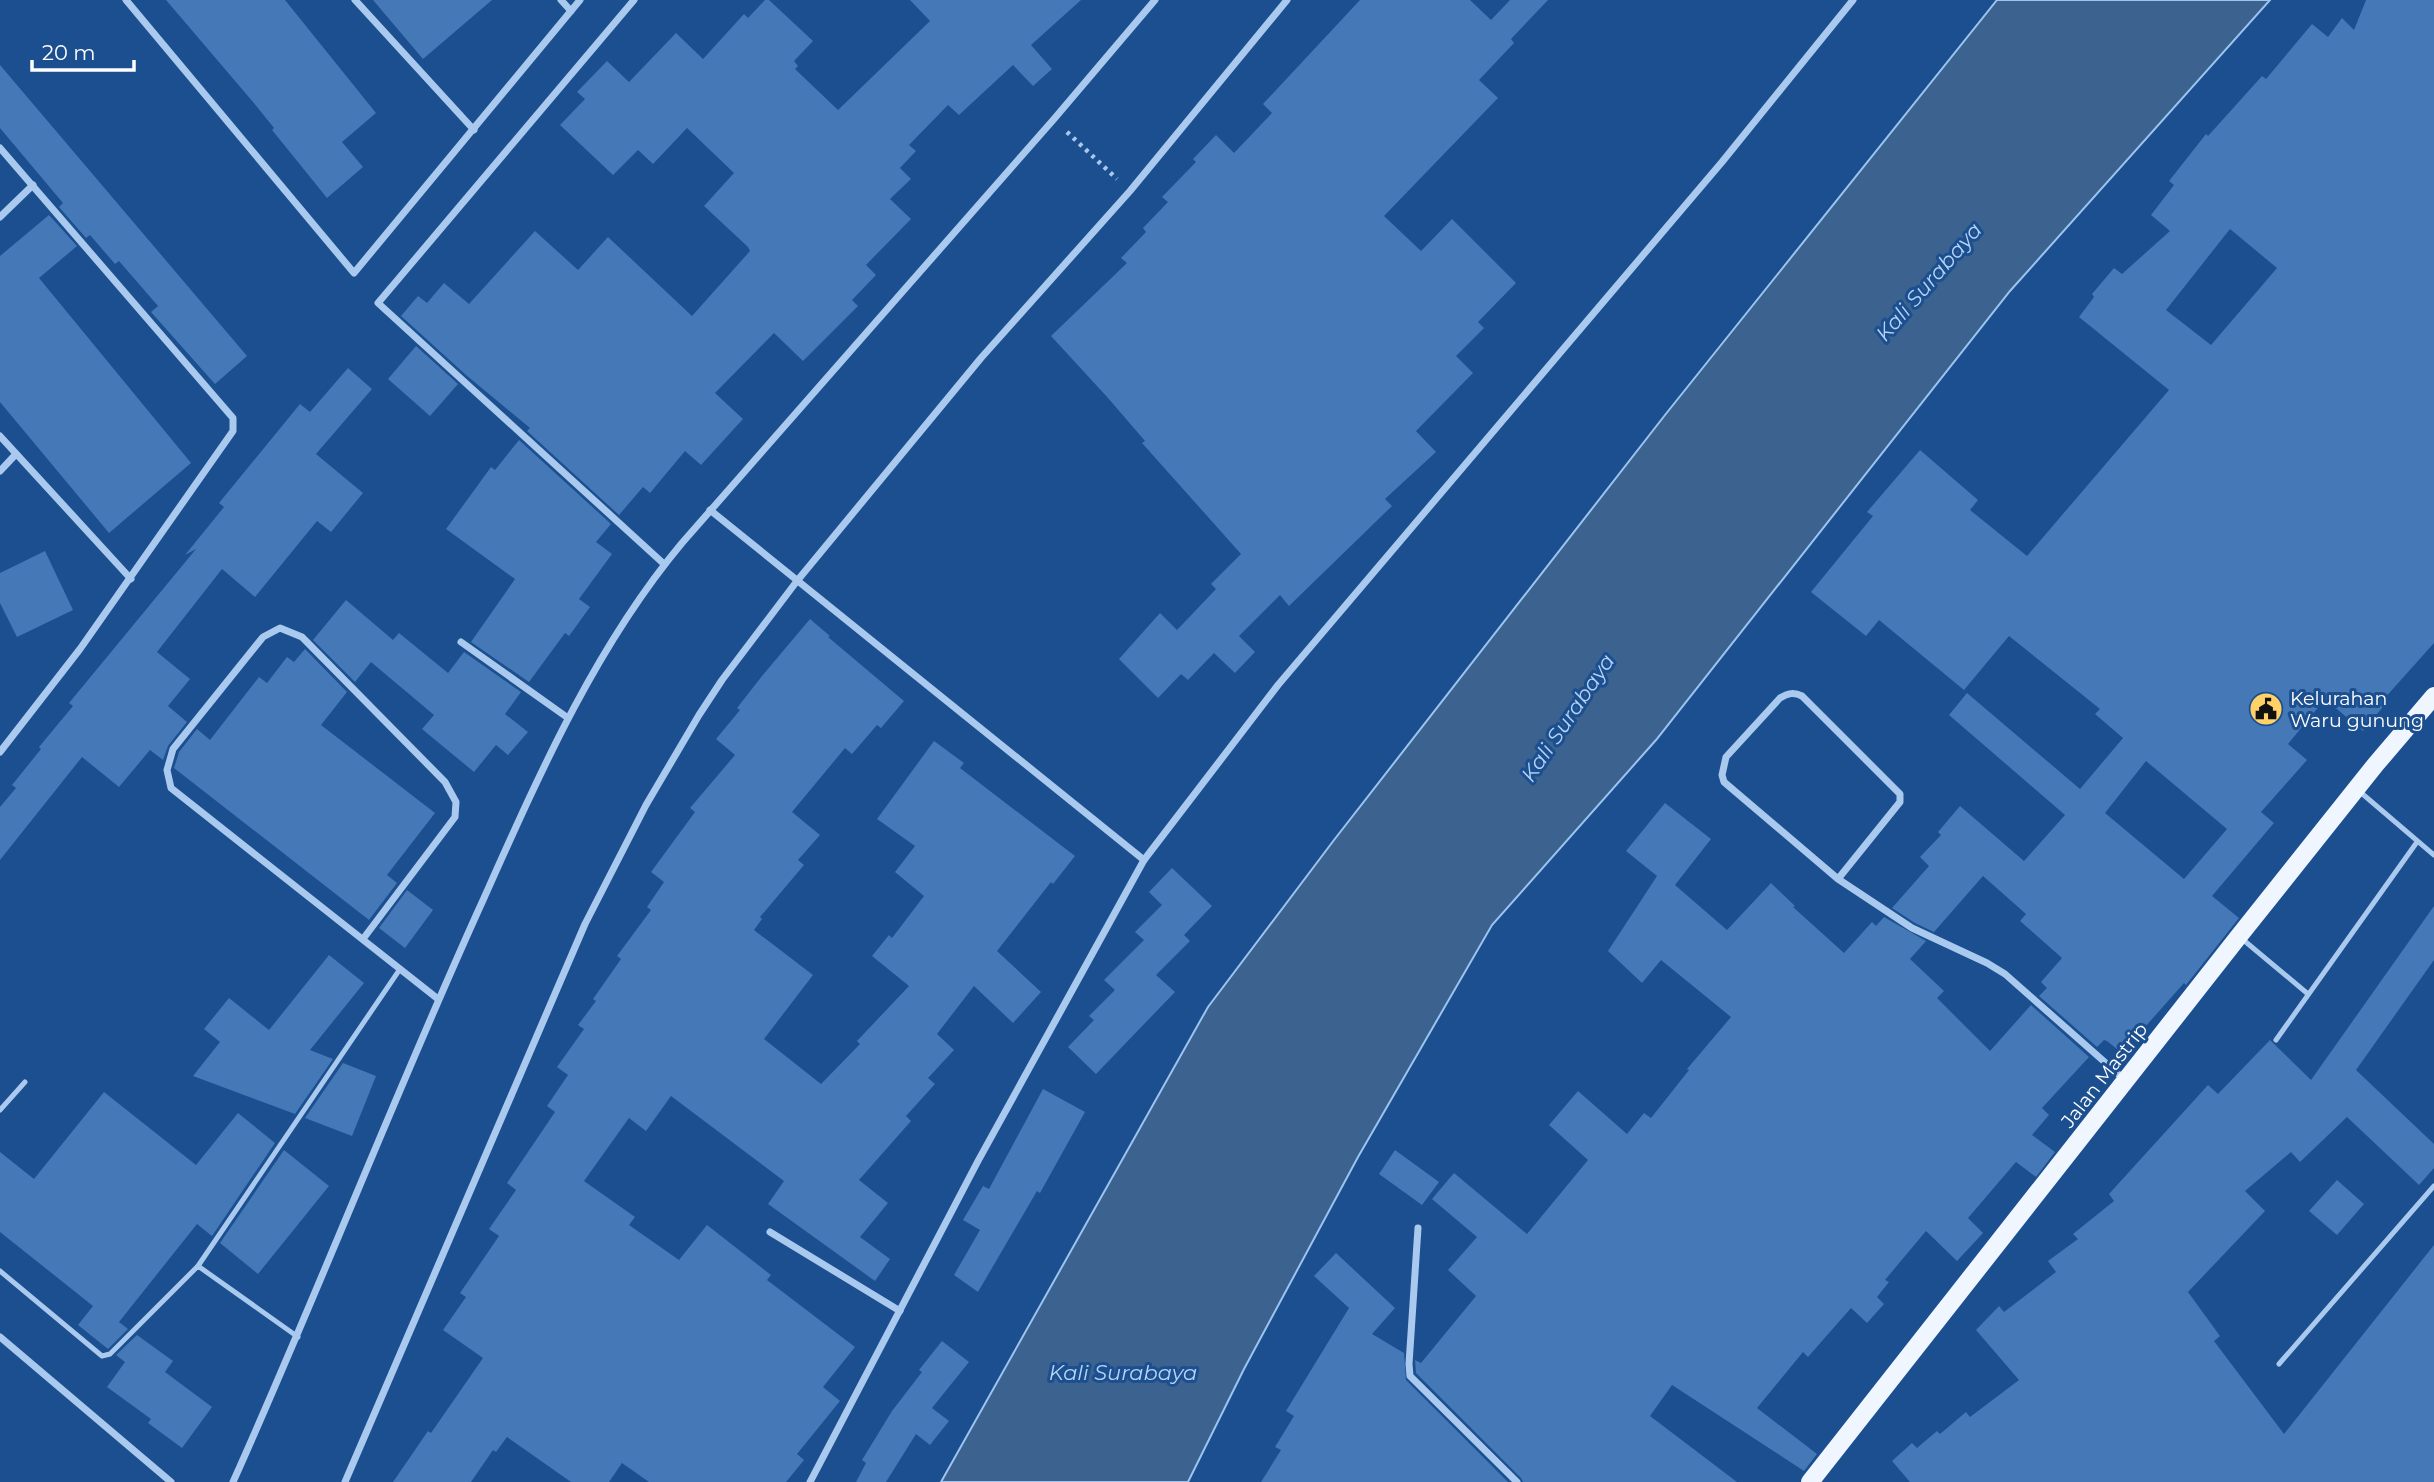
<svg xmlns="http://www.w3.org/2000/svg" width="2434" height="1482" font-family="Montserrat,sans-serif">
  <rect width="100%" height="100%" fill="#1b4f8f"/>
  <path fill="#3c6290" stroke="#9cc4f0" stroke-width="2" d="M 1997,0 L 2270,0 L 2010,291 L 1656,740 L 1492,925 L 1358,1157 L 1244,1369 L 1188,1482 L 941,1482 L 1208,1007 L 1334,840 L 1665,415 Z"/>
  <g fill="#4478b7" fill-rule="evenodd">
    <path d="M 166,0 L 285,0 L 376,113 L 342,142 L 363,167 L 327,198 L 272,130 L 274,128 L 253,102 Z"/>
    <path d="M 373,0 L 492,0 L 423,59 Z"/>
    <path d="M 765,0 L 769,0 L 813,41 L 794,61 L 798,66 L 795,69 L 838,110 L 930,21 L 910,0 L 1081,0 L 1031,45 L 1052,69 L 1033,86 L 1013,65 L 959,115 L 948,105 L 909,145 L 916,151 L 900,168 L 911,179 L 890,199 L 911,219 L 866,265 L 876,275 L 852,300 L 858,306 L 803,361 L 774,333 L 715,393 L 743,419 L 701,465 L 685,451 L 650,493 L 643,487 L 619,515 L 527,431 L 530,428 L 466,375 L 401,316 L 418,296 L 427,303 L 444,283 L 469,304 L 535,231 L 578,270 L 608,237 L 692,316 L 750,251 L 748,247 L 704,206 L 734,173 L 687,128 L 653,164 L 638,150 L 613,175 L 560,125 L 585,99 L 577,92 L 607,61 L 629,82 L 676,33 L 703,59 L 744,14 L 748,18 Z"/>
    <path d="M 1360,0 L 1470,0 L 1491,20 L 1510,0 L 1548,0 L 1511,39 L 1514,43 L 1479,80 L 1498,98 L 1384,216 L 1421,251 L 1452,219 L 1516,283 L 1478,322 L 1484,328 L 1456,356 L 1473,373 L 1416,431 L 1436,452 L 1385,499 L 1392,506 L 1289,606 L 1280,595 L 1239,636 L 1255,652 L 1235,673 L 1214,653 L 1188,680 L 1181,674 L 1158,698 L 1119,659 L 1160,613 L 1177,630 L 1216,589 L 1211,584 L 1241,554 L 1142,443 L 1145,441 L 1108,398 L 1051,336 L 1127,263 L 1121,258 L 1146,232 L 1143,228 L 1168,202 L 1162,197 L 1196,162 L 1193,159 L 1216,135 L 1234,153 L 1272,113 L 1263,104 Z"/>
    <path d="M 2366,0 L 2434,0 L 2434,643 L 2383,700 L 2386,703 L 2363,731 L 2325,699 L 2288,744 L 2307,760 L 2261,812 L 2274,823 L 2212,896 L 2239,918 L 2186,985 L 2184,983 L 2122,1053 L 2107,1041 L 2104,1040 L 2097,1047 L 2039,996 L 2047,988 L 2041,982 L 2062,958 L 2020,921 L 2026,914 L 1983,876 L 1934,932 L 1915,923 L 1892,908 L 1929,866 L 1920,857 L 1941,835 L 1938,832 L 1960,806 L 2024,861 L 2065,815 L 1949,715 L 1967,693 L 2080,789 L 2123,738 L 2095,714 L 2100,709 L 2009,636 L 1964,690 L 1879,620 L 1866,636 L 1811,592 L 1873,516 L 1867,512 L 1920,450 L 1978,500 L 1970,510 L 2027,556 L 2169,390 L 2079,317 L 2094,297 L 2092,294 L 2114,268 L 2122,274 L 2170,231 L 2151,215 L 2174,185 L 2169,181 L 2206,134 L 2208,136 L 2262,76 L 2266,79 L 2312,24 L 2328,37 L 2342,18 L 2354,30 ZM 2230,229 L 2277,268 L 2211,345 L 2166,310 ZM 2146,761 L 2227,829 L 2184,879 L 2105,813 Z"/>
    <path d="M 0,65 L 247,356 L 215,384 L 151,312 L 158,306 L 119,261 L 115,264 L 90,235 L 86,238 L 59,207 L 63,203 L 0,128 Z"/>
    <path d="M 49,215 L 77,246 L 39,278 L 191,463 L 109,533 L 0,402 L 0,256 Z"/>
    <path d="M 416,346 L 458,384 L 430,416 L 388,379 Z"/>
    <path d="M 348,368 L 372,389 L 316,454 L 363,493 L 331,532 L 317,521 L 255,597 L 222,569 L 157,652 L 190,679 L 168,706 L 187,722 L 168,746 L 163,760 L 150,750 L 119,787 L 82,757 L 0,860 L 0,807 L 16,788 L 12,785 L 41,749 L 39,747 L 73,706 L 69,703 L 196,549 L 185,555 L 224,507 L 219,503 L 300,404 L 310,412 Z"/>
    <path d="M 519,440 L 611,524 L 596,542 L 612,554 L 579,599 L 590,607 L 569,636 L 565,633 L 529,682 L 471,642 L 515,579 L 446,529 L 491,467 L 495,470 Z"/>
    <path d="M 45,551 L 73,610 L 17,637 L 0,603 L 0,573 Z"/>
    <path d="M 346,600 L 393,640 L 399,633 L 448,673 L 464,652 L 521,692 L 505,714 L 528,732 L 508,755 L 496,745 L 474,772 L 422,729 L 434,715 L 371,662 L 355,682 L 313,640 Z"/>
    <path d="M 810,619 L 830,636 L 828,637 L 904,701 L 881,728 L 877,725 L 852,754 L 845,748 L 792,812 L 820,835 L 798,860 L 804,865 L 760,917 L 762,919 L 754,930 L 813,975 L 764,1039 L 821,1084 L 860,1044 L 857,1041 L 909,986 L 872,956 L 889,935 L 892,938 L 924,896 L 895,872 L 915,846 L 877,819 L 934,741 L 964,763 L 960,768 L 1075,856 L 1053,884 L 1051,882 L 997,951 L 1041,992 L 1013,1023 L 974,986 L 937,1034 L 954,1050 L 928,1078 L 935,1084 L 906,1116 L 911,1121 L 859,1180 L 888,1203 L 860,1237 L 890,1259 L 875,1281 L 768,1204 L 784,1181 L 671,1096 L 646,1131 L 629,1118 L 584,1181 L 635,1217 L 629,1225 L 679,1260 L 707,1225 L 771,1275 L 767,1280 L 855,1347 L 823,1387 L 840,1401 L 797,1454 L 804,1460 L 786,1482 L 649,1482 L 622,1463 L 609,1482 L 571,1482 L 507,1437 L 496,1452 L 493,1450 L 471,1482 L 393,1482 L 428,1431 L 431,1433 L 483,1358 L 443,1330 L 466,1297 L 460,1293 L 499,1236 L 489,1229 L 516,1190 L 507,1183 L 555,1112 L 547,1106 L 568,1075 L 557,1067 L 584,1029 L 578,1025 L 596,1001 L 593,999 L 621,959 L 617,956 L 651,910 L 647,907 L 664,882 L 651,872 L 695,812 L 690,808 L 735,755 L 716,739 L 740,710 L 737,708 L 762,676 Z"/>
    <path d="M 305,649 L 347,692 L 321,725 L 435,813 L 387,875 L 397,883 L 369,920 L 174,768 L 179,752 L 197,729 L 210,740 L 259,677 L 267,683 L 287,657 L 294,662 Z"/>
    <path d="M 1665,803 L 1711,839 L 1675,885 L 1727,930 L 1771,883 L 1795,906 L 1793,907 L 1844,953 L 1872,922 L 1876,926 L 1884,917 L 1926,941 L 1910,959 L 1944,991 L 1937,998 L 1990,1051 L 2031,1005 L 2089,1057 L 2042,1108 L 2049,1115 L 2032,1135 L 2055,1152 L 2036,1177 L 2016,1162 L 1968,1218 L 1983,1233 L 1957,1261 L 1926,1231 L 1885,1280 L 1889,1282 L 1877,1297 L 1884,1304 L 1867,1323 L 1851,1308 L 1808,1357 L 1803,1352 L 1757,1408 L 1817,1454 L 1804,1471 L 1672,1385 L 1650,1416 L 1737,1482 L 1523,1482 L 1521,1478 L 1416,1373 L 1415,1360 L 1421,1363 L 1476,1296 L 1448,1270 L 1477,1237 L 1432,1199 L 1454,1173 L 1527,1234 L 1588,1160 L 1549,1125 L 1578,1091 L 1627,1134 L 1644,1113 L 1651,1118 L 1689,1070 L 1687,1069 L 1731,1017 L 1661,960 L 1642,983 L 1608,951 L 1657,876 L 1626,851 Z"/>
    <path d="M 1172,868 L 1212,906 L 1184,935 L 1190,941 L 1156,975 L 1175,992 L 1096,1074 L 1068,1047 L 1094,1020 L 1089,1016 L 1115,990 L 1104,980 L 1144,940 L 1135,932 L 1162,905 L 1149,892 Z"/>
    <path d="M 407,890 L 433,910 L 405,948 L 379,928 Z"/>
    <path d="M 2434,906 L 2434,960 L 2356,1070 L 2434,1144 L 2434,1168 L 2419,1185 L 2347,1117 L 2300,1162 L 2291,1152 L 2245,1191 L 2265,1211 L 2188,1292 L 2220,1336 L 2214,1341 L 2284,1434 L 2434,1245 L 2434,1482 L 1910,1482 L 1892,1461 L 1912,1443 L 1917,1448 L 1937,1431 L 1940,1434 L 1966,1412 L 1970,1417 L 2019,1380 L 1976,1330 L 1999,1306 L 2004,1312 L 2056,1272 L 2048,1261 L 2078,1239 L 2073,1234 L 2114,1201 L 2109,1194 L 2208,1085 L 2218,1094 L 2270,1040 L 2311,1080 Z"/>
    <path d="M 329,955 L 364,983 L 310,1050 L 333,1059 L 295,1114 L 193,1076 L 220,1042 L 204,1029 L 229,998 L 269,1030 Z"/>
    <path d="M 343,1063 L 376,1076 L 352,1136 L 305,1118 Z"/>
    <path d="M 1043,1089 L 1085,1112 L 1040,1193 L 1037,1191 L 978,1292 L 954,1275 L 980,1230 L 963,1220 L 983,1186 L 989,1189 Z"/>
    <path d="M 104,1092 L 196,1165 L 238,1113 L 275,1143 L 212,1236 L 197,1224 L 119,1322 L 128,1329 L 108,1349 L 78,1325 L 93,1306 L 0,1232 L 0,1152 L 34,1179 Z"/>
    <path d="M 284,1150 L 329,1186 L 258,1274 L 220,1243 Z"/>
    <path d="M 1395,1150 L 1439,1182 L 1422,1205 L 1379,1174 Z"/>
    <path d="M 2337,1180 L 2364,1204 L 2337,1235 L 2309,1211 Z"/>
    <path d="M 1336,1253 L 1395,1308 L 1372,1334 L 1404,1353 L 1406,1380 L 1508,1482 L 1261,1482 L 1281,1450 L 1275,1447 L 1294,1416 L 1286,1411 L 1349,1308 L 1314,1276 Z"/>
    <path d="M 137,1335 L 173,1361 L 165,1372 L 212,1407 L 182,1448 L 148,1423 L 151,1419 L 107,1387 L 125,1362 L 116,1355 Z"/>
    <path d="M 942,1341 L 969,1362 L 932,1408 L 949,1421 L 930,1445 L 916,1434 L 886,1482 L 856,1482 L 866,1463 L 862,1460 L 892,1411 L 922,1372 L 919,1370 Z"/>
  </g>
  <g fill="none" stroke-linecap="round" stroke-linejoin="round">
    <path stroke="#a9c9ee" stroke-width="4.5" stroke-dasharray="3.5 5" stroke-linecap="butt" d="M 1067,132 L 1117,179"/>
    <g stroke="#a9c9ee" stroke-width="5">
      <path d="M 2359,791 L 2434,855"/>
      <path d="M 2241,938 L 2308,994"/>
      <path d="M 2276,1040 L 2417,842"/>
      <path d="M 0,1110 L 25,1082"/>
      <path d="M 198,1266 L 400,969"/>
      <path d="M 0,1271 L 102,1356 L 110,1354 L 198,1266 L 298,1337"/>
      <path d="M 2279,1364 L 2434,1186"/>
    </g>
    <g stroke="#a9c9ee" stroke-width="7">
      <path d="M 126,0 L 354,273 L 580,0"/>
      <path d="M 355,0 L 474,130"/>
      <path d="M 561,0 L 571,11"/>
      <path d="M 634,0 L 378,303 L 664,564"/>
      <path d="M 0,148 L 233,418 L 233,431 L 80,649 L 0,752"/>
      <path d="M 0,217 L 33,185"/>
      <path d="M 0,436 L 131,579"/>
      <path d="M 0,471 L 16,454"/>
      <path d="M 710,510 L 1144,860"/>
      <path d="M 461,642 L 568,718"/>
      <path d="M 1838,879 L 1900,802 L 1900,794 L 1802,696 C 1794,692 1788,693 1780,698 L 1726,757 L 1722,775 L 1724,782 L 1838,879 L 1912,928 L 1987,963 L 2005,974 L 2125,1080"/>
      <path d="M 363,939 L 455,817 L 456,802 L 445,782 L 302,637 L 280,628 L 263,637 L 173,749 L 167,770 L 171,788 L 438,999"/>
      <path d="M 1418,1228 L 1409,1364 L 1410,1376 L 1517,1482"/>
      <path d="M 770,1232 L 900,1311"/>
      <path d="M 0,1337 L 171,1482"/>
      <path d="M 233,1482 C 320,1288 396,1091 484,898 C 539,775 595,647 682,543 L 1054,119 L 1155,0"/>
      <path d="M 345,1482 L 585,924 L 646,805 L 699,715 L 722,680 L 797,581 L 981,358 L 1130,191 L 1287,0"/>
      <path d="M 810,1482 L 978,1161 L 1144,860 L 1278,685 L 1722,162 L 1853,0"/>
    </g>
    <path stroke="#f0f6ff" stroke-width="18" d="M 1810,1482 L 2239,936 L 2376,764 L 2434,696"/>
  </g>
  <defs>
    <symbol id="civic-disc" viewBox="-11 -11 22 22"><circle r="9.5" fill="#ffd166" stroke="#1b4f8f"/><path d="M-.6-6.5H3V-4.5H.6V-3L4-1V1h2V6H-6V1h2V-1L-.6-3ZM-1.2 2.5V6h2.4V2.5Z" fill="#111"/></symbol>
  </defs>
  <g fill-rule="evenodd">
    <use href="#civic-disc" x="2247" y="690" width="38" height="38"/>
  </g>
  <g text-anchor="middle" stroke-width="6" stroke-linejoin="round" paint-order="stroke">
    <g font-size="19" fill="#fff" stroke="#1b4f8f" text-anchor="start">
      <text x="2290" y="705">Kelurahan<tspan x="2290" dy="22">Waru gunung</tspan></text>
    </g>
    <g font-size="19" fill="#fff" stroke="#1b4f8f">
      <text transform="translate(2104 1075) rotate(-52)" y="7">Jalan Mastrip</text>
    </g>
    <g font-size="21" font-style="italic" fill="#b5d3f5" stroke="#1b4f8f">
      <text transform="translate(1929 282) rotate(-49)" y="7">Kali Surabaya</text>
      <text transform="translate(1568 718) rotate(-56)" y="7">Kali Surabaya</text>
      <text x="1123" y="1380">Kali Surabaya</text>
    </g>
  </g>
  <path d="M32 60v10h102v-10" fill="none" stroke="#ffffff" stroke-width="3.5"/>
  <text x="42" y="60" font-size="21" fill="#ffffff" stroke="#1b4f8f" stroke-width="5" paint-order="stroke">20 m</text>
</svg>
